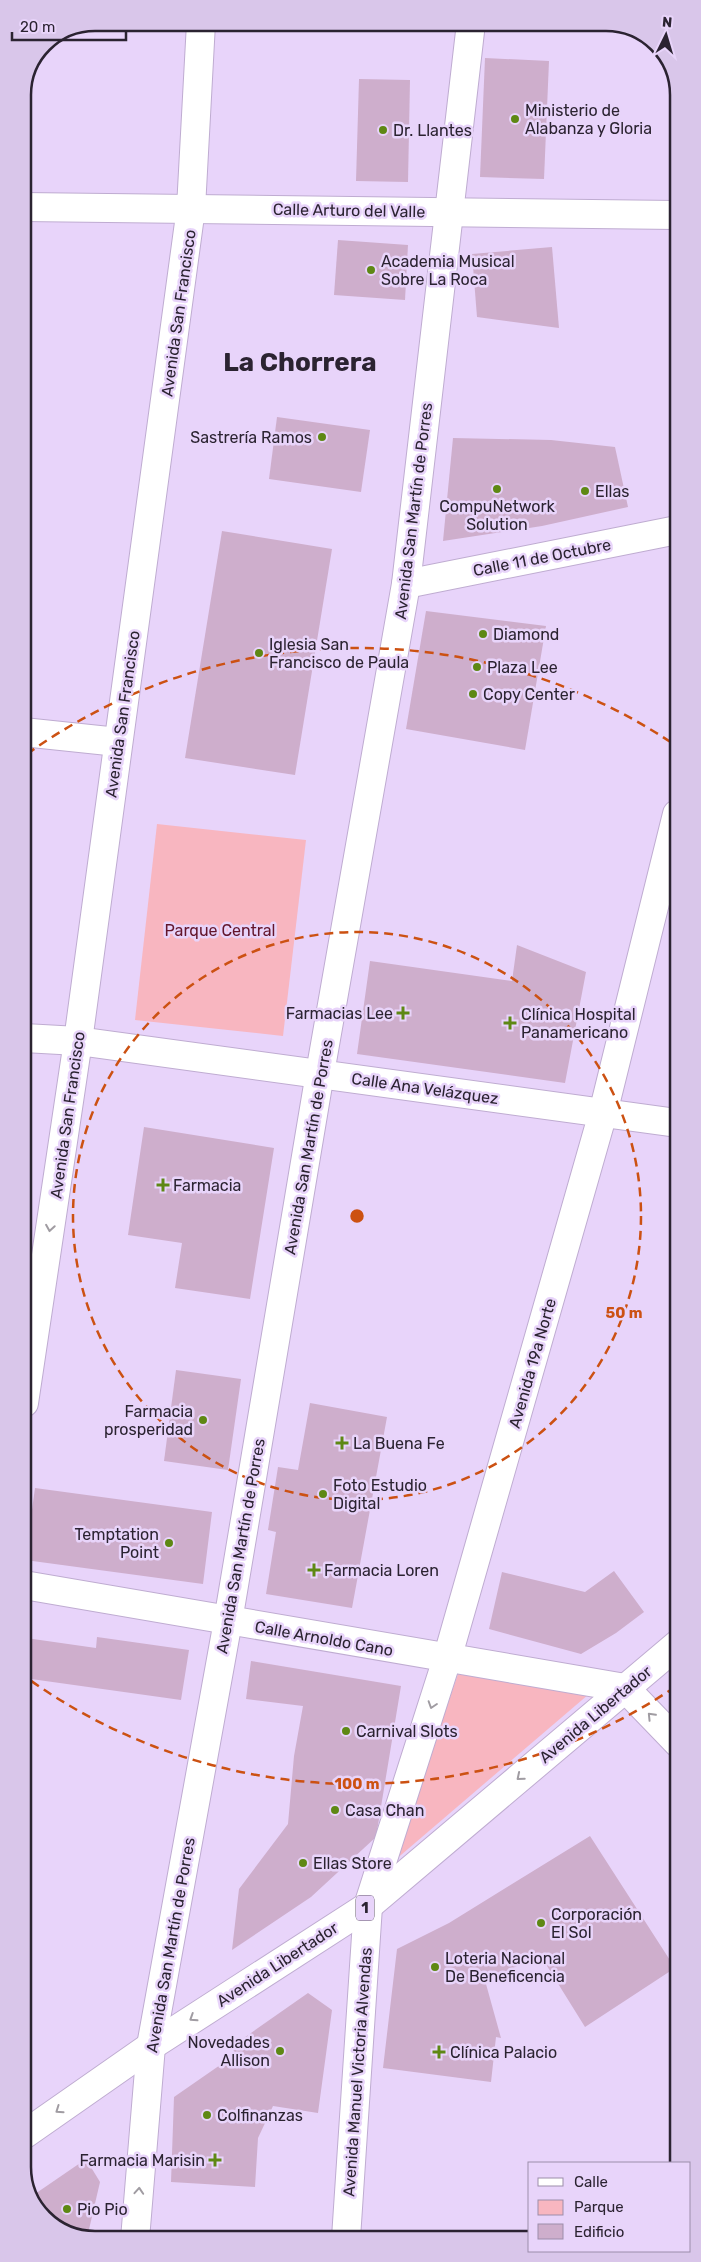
<svg xmlns="http://www.w3.org/2000/svg" width="701" height="2262" font-family="Rubik,sans-serif">
  <rect width="100%" height="100%" fill="#e8d4fa"/>
  <g fill="#f8b6c0">
    <path d="M 157,824 L 306,840 L 283,1036 L 135,1020 Z"/>
    <path d="M 458,1674 L 589,1694 L 394,1861 Z"/>
  </g>
  <g fill="#ceaecc">
    <path d="M 485,58 L 549,61 L 544,179 L 480,177 Z"/>
    <path d="M 359,79 L 410,80 L 408,182 L 356,181 Z"/>
    <path d="M 338,240 L 408,245 L 405,300 L 334,295 Z"/>
    <path d="M 552,247 L 559,328 L 477,317 L 472,254 Z"/>
    <path d="M 277,417 L 370,430 L 361,492 L 269,479 Z"/>
    <path d="M 453,438 L 551,440 L 615,447 L 628,507 L 542,526 L 443,541 Z"/>
    <path d="M 222,531 L 332,549 L 295,775 L 185,758 Z"/>
    <path d="M 426,611 L 546,626 L 525,750 L 406,729 Z"/>
    <path d="M 517,945 L 586,972 L 565,1083 L 357,1054 L 370,961 L 512,981 Z"/>
    <path d="M 144,1127 L 274,1148 L 250,1299 L 175,1288 L 182,1243 L 128,1235 Z"/>
    <path d="M 176,1370 L 241,1379 L 228,1470 L 164,1461 Z"/>
    <path d="M 310,1403 L 387,1417 L 352,1608 L 266,1594 L 276,1532 L 268,1530 L 278,1467 L 298,1470 Z"/>
    <path d="M 35,1488 L 212,1512 L 203,1584 L 25,1560 Z"/>
    <path d="M 614,1571 L 644,1612 L 616,1633 L 581,1654 L 489,1629 L 502,1572 L 585,1592 Z"/>
    <path d="M 97,1637 L 189,1650 L 181,1700 L 24,1678 L 26,1638 L 96,1648 Z"/>
    <path d="M 251,1661 L 401,1686 L 376,1837 L 311,1897 L 232,1950 L 239,1889 L 288,1824 L 294,1756 L 303,1706 L 246,1699 Z"/>
    <path d="M 590,1836 L 675,1968 L 585,2027 L 539,1953 L 486,1984 L 501,2038 L 496,2037 L 491,2082 L 383,2068 L 397,1949 L 449,1923 Z"/>
    <path d="M 308,1993 L 332,2010 L 318,2113 L 273,2106 L 258,2138 L 255,2187 L 171,2182 L 174,2097 L 236,2054 L 231,2047 Z"/>
    <path d="M 86,2159 L 100,2182 L 87,2238 L 47,2222 L 32,2196 Z"/>
  </g>
  <g fill="none" stroke-linecap="round" stroke-linejoin="round">
    <defs>
      <g id="street">
        <path d="M 23,207 L 676,215"/>
        <path d="M 406,584 L 677,530"/>
        <path d="M 23,732 L 118,742"/>
        <path d="M 24,1038 L 78,1041 L 677,1123"/>
        <path d="M 24,1403 L 78,1041 L 191,208 L 201,23"/>
        <path d="M 24,1585 L 625,1688 L 678,1743"/>
        <path d="M 346,2238 L 368,1906 L 447,1659 L 603,1113 L 677,814"/>
      </g>
      <path id="secondary" d="M 135,2239 L 151,2046 L 228,1621 L 320,1073 L 406,584 L 471,23"/>
      <path id="highway" d="M 25,2134 L 151,2046 L 368,1906 L 678,1644"/>
    </defs>
    <use href="#street" stroke="#bfacd1" stroke-width="30"/>
    <use href="#secondary" stroke="#bfacd1" stroke-width="30"/>
    <use href="#highway" stroke="#bfacd1" stroke-width="30"/>
    <use href="#street" stroke="#fff" stroke-width="28"/>
    <use href="#secondary" stroke="#fff" stroke-width="28"/>
    <use href="#highway" stroke="#fff" stroke-width="28"/>
  </g>
  <defs><path id="oneway-chevron" d="M-2-3.5L2.5 0L-2 3.5" fill="none" stroke-width="1.6" stroke-linecap="round" stroke-linejoin="round" transform="scale(1.25)"/></defs>
  <g stroke="#a09ca2">
    <use href="#oneway-chevron" transform="translate(50 1228) rotate(99)"/>
    <use href="#oneway-chevron" transform="translate(432 1705) rotate(108)"/>
    <use href="#oneway-chevron" transform="translate(651 1716) rotate(-134)"/>
    <use href="#oneway-chevron" transform="translate(520 1777) rotate(140)"/>
    <use href="#oneway-chevron" transform="translate(193 2018) rotate(147)"/>
    <use href="#oneway-chevron" transform="translate(59 2110) rotate(145)"/>
    <use href="#oneway-chevron" transform="translate(139 2191) rotate(-86)"/>
  </g>
  <g fill="none" stroke="#cc5112" stroke-width="2.5" stroke-dasharray="9 6">
    <circle cx="357" cy="1216" r="284"/>
    <path d="M675 1687A568 568 0 0 1 27 1678M27 754A568 568 0 0 1 675 745"/>
  </g>
  <g fill="#5e8814" stroke="#e8d4fa" stroke-width="2">
    <circle cx="515" cy="119" r="5"/>
    <circle cx="383" cy="130" r="5"/>
    <circle cx="371" cy="270" r="5"/>
    <circle cx="322" cy="437" r="5"/>
    <circle cx="497" cy="489" r="5"/>
    <circle cx="585" cy="491" r="5"/>
    <circle cx="483" cy="634" r="5"/>
    <circle cx="259" cy="653" r="5"/>
    <circle cx="477" cy="667" r="5"/>
    <circle cx="473" cy="694" r="5"/>
    <path d="M400.5 1005.5h5v5h5v5h-5v5h-5v-5h-5v-5h5z"/>
    <path d="M507.5 1015.5h5v5h5v5h-5v5h-5v-5h-5v-5h5z"/>
    <path d="M160.5 1177.5h5v5h5v5h-5v5h-5v-5h-5v-5h5z"/>
    <circle cx="203" cy="1420" r="5"/>
    <path d="M339.5 1435.5h5v5h5v5h-5v5h-5v-5h-5v-5h5z"/>
    <circle cx="323" cy="1494" r="5"/>
    <circle cx="169" cy="1543" r="5"/>
    <path d="M311.5 1562.5h5v5h5v5h-5v5h-5v-5h-5v-5h5z"/>
    <circle cx="346" cy="1731" r="5"/>
    <circle cx="335" cy="1810" r="5"/>
    <circle cx="303" cy="1863" r="5"/>
    <circle cx="541" cy="1923" r="5"/>
    <circle cx="435" cy="1967" r="5"/>
    <circle cx="280" cy="2051" r="5"/>
    <path d="M436.5 2044.5h5v5h5v5h-5v5h-5v-5h-5v-5h5z"/>
    <circle cx="207" cy="2115" r="5"/>
    <path d="M212.5 2152.5h5v5h5v5h-5v5h-5v-5h-5v-5h5z"/>
    <circle cx="67" cy="2209" r="5"/>
  </g>
  <g text-anchor="middle" stroke-width="5" stroke-linejoin="round" paint-order="stroke">
    <rect fill="#e8d4fa" stroke="#64586d" stroke-width="1" x="356" y="1895.5" width="18" height="25" rx="4"/>
    <g font-size="15" font-weight="bold" fill="#2b2331">
      <text x="365" y="1913">1</text>
    </g>
    <g font-size="16" fill="#2b2331" stroke="#e8d4fa" text-anchor="start">
      <text x="525" y="116">Ministerio de<tspan x="525" dy="18">Alabanza y Gloria</tspan></text>
      <text x="393" y="136">Dr. Llantes</text>
      <text x="381" y="267">Academia Musical<tspan x="381" dy="18">Sobre La Roca</tspan></text>
      <text x="312" y="443" text-anchor="end">Sastrería Ramos</text>
      <text x="595" y="497">Ellas</text>
      <text x="497" y="512" text-anchor="middle">CompuNetwork<tspan x="497" dy="18">Solution</tspan></text>
      <text x="493" y="640">Diamond</text>
      <text x="269" y="650">Iglesia San<tspan x="269" dy="18">Francisco de Paula</tspan></text>
      <text x="487" y="673">Plaza Lee</text>
      <text x="483" y="700">Copy Center</text>
      <text x="393" y="1019" text-anchor="end">Farmacias Lee</text>
      <text x="521" y="1020">Clínica Hospital<tspan x="521" dy="18">Panamericano</tspan></text>
      <text x="173" y="1191">Farmacia</text>
      <text x="193" y="1417" text-anchor="end">Farmacia<tspan x="193" dy="18">prosperidad</tspan></text>
      <text x="353" y="1449">La Buena Fe</text>
      <text x="333" y="1491">Foto Estudio<tspan x="333" dy="18">Digital</tspan></text>
      <text x="159" y="1540" text-anchor="end">Temptation<tspan x="159" dy="18">Point</tspan></text>
      <text x="324" y="1576">Farmacia Loren</text>
      <text x="356" y="1737">Carnival Slots</text>
      <text x="345" y="1816">Casa Chan</text>
      <text x="313" y="1869">Ellas Store</text>
      <text x="551" y="1920">Corporación<tspan x="551" dy="18">El Sol</tspan></text>
      <text x="445" y="1964">Loteria Nacional<tspan x="445" dy="18">De Beneficencia</tspan></text>
      <text x="270" y="2048" text-anchor="end">Novedades<tspan x="270" dy="18">Allison</tspan></text>
      <text x="450" y="2058">Clínica Palacio</text>
      <text x="217" y="2121">Colfinanzas</text>
      <text x="205" y="2166" text-anchor="end">Farmacia Marisin</text>
      <text x="77" y="2215">Pio Pio</text>
    </g>
    <g font-size="16" fill="#2b2331" stroke="#e8d4fa">
      <text transform="translate(349 210) rotate(1)" y="6">Calle Arturo del Valle</text>
      <text transform="translate(178 313) rotate(-82)" y="6">Avenida San Francisco</text>
      <text transform="translate(413 511) rotate(-83)" y="6">Avenida San Martín de Porres</text>
      <text transform="translate(542 557) rotate(-11)" y="6">Calle 11 de Octubre</text>
      <text transform="translate(122 714) rotate(-82)" y="6">Avenida San Francisco</text>
      <text transform="translate(425 1088) rotate(8)" y="6">Calle Ana Velázquez</text>
      <text transform="translate(67 1115) rotate(-82)" y="6">Avenida San Francisco</text>
      <text transform="translate(308 1147) rotate(-80)" y="6">Avenida San Martín de Porres</text>
      <text transform="translate(532 1363) rotate(-74)" y="6">Avenida 19a Norte</text>
      <text transform="translate(240 1546) rotate(-80)" y="6">Avenida San Martín de Porres</text>
      <text transform="translate(324 1638) rotate(10)" y="6">Calle Arnoldo Cano</text>
      <text transform="translate(595 1714) rotate(-40)" y="6">Avenida Libertador</text>
      <text transform="translate(170 1945) rotate(-80)" y="6">Avenida San Martín de Porres</text>
      <text transform="translate(277 1964) rotate(-33)" y="6">Avenida Libertador</text>
      <text transform="translate(357 2072) rotate(-86)" y="6">Avenida Manuel Victoria Alvendas</text>
    </g>
    <g font-size="16" fill="#63152b" stroke="#e8d4fa">
      <text x="220" y="936">Parque Central</text>
    </g>
    <g font-size="26" font-weight="bold" fill="#2b2331" stroke="#e8d4fa">
      <text x="300" y="371">La Chorrera</text>
    </g>
  </g>
  <path d="M0 0H701V2262H0ZM95 31H606A64 64 0 0 1 670 95V2167A64 64 0 0 1 606 2231H95A64 64 0 0 1 31 2167V95A64 64 0 0 1 95 31Z" fill="#d9c6ea" fill-rule="evenodd"/>
  <path fill="none" stroke="#2b2331" stroke-width="2.5" d="M95 31H606A64 64 0 0 1 670 95V2167A64 64 0 0 1 606 2231H95A64 64 0 0 1 31 2167V95A64 64 0 0 1 95 31Z"/>
  <circle cx="357" cy="1216" r="8" fill="#cc5112" stroke="#e8d4fa" stroke-width="2.5"/>
  <g font-size="15" text-anchor="middle" font-weight="bold" fill="#cc5112" stroke="#e8d4fa" stroke-width="5" stroke-linejoin="round" paint-order="stroke">
    <text x="624" y="1318">50 m</text>
    <text x="357" y="1789">100 m</text>
  </g>
  <rect x="528" y="2162" width="162" height="90" fill="#e8d4fa" stroke="#9c8daa"/>
  <rect x="538" y="2178" width="25" height="8" fill="#ffffff" stroke="#9c8daa"/>
  <text x="574" y="2187" font-size="15" fill="#2b2331">Calle</text>
  <rect x="538" y="2200" width="25" height="15" fill="#f8b6c0" stroke="#9c8daa"/>
  <text x="574" y="2212" font-size="15" fill="#2b2331">Parque</text>
  <rect x="538" y="2224" width="25" height="15" fill="#ceaecc" stroke="#9c8daa"/>
  <text x="574" y="2237" font-size="15" fill="#2b2331">Edificio</text>
  <g transform="translate(666 35) rotate(5)" stroke="#e8d4fa" stroke-width="4" paint-order="stroke">
  <path d="M0-4L9 19L0 12L-9 19Z" fill="#2b2331"/>
  <text y="-8" font-size="14" font-weight="bold" text-anchor="middle" fill="#2b2331">N</text>
  </g>
  <path d="M12 32v8h114v-8" fill="none" stroke="#2b2331" stroke-width="2.5"/>
  <text x="20" y="32" font-size="15" fill="#2b2331" stroke="#e8d4fa" stroke-width="4" paint-order="stroke">20 m</text>
</svg>
